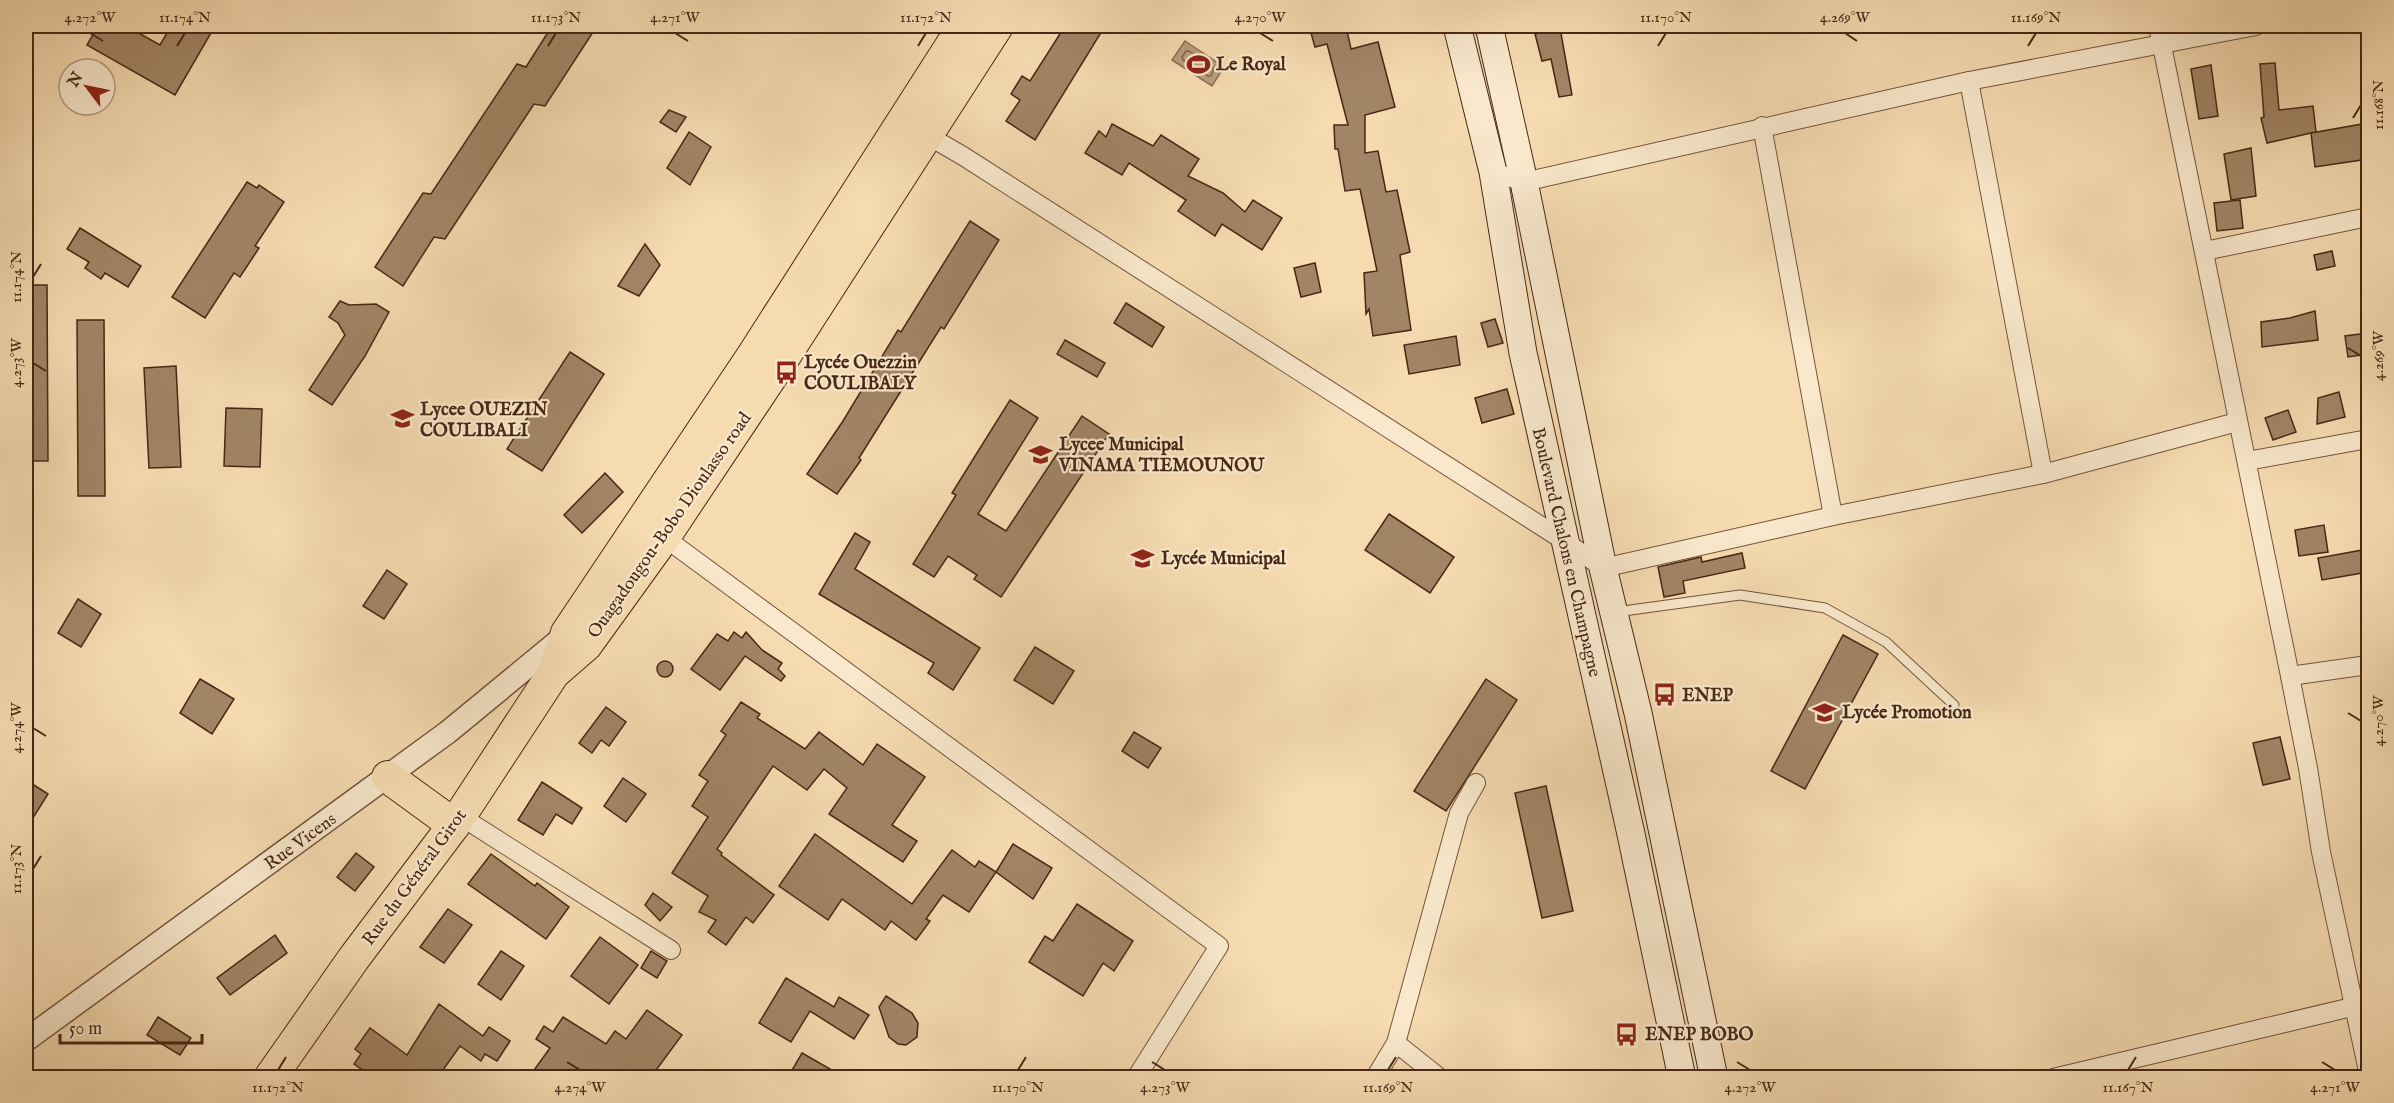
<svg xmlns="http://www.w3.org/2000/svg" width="2394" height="1103" font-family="'IM FELL English',serif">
  <rect width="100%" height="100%" fill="#f6dbb1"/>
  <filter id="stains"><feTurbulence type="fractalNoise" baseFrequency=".00333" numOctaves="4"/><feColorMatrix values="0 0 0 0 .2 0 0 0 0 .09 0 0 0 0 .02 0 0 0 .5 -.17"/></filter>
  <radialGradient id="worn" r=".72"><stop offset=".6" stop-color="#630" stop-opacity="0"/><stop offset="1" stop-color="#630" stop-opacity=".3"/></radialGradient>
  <path fill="#bb9e7c" stroke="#8d6e53" stroke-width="1.5" d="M 1185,41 L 1224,67 L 1212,86 L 1172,60 Z"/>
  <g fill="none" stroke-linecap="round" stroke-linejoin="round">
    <path stroke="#826248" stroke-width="1.5" d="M 1186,51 L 1189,51 L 1214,68 L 1211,76 L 1208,76 L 1183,60 L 1182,57 Z"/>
  </g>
  <g fill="#a28566" stroke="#482715" stroke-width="1.5">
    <path d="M 98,26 L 126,26 L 160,45 L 171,26 L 215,26 L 175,95 L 87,45 Z"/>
    <path d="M 552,26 L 597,26 L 545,106 L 534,104 L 445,239 L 434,237 L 403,286 L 375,267 L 423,193 L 431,194 L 517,64 L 526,67 Z"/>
    <path d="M 1065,26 L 1105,26 L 1035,140 L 1006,121 L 1020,100 L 1011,94 L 1022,76 L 1030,81 Z"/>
    <path d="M 1309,26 L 1346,26 L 1351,49 L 1378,42 L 1395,107 L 1365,115 L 1365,153 L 1378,151 L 1386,192 L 1397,190 L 1410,252 L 1400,255 L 1411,330 L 1373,336 L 1369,309 L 1366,314 L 1364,273 L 1377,271 L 1360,189 L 1345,191 L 1338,149 L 1335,149 L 1334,125 L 1348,125 L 1327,44 L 1315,47 Z"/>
    <path d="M 1560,28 L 1572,95 L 1559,97 L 1551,59 L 1542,61 L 1535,34 Z"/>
    <path d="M 2275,63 L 2279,110 L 2313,106 L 2316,132 L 2311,133 L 2368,123 L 2368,159 L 2315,167 L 2311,133 L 2267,143 L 2261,118 L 2264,117 L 2260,64 Z"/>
    <path d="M 2211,65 L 2218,116 L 2199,119 L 2191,69 Z"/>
    <path d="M 669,110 L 686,117 L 676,132 L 660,122 Z"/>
    <path d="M 1112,124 L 1153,146 L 1161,135 L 1199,159 L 1188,176 L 1223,193 L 1245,212 L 1253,200 L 1282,218 L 1262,250 L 1222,224 L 1215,236 L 1178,211 L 1186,200 L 1129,163 L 1122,175 L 1085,153 L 1099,131 L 1106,137 Z"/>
    <path d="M 689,132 L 711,147 L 690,185 L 667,168 Z"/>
    <path d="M 2251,148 L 2256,196 L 2231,200 L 2224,154 Z"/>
    <path d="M 247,182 L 257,188 L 259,185 L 284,202 L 255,246 L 259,248 L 240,277 L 234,273 L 205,318 L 172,297 Z"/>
    <path d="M 2240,200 L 2243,228 L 2217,231 L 2214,203 Z"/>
    <path d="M 970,221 L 999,240 L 944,329 L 941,327 L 859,458 L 861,460 L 837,494 L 807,474 L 843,421 L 898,330 L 901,332 Z"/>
    <path d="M 80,228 L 141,266 L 128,287 L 105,273 L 101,279 L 85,268 L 89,262 L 67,249 Z"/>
    <path d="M 645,244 L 660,265 L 639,296 L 618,286 Z"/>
    <path d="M 2332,251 L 2335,266 L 2317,270 L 2314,255 Z"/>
    <path d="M 1315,263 L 1321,292 L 1301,297 L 1294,268 Z"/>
    <path d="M 26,285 L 47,285 L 48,461 L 26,461 Z"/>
    <path d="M 340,301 L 349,305 L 376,304 L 389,312 L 365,356 L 332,405 L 309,390 L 345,335 L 338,323 L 329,317 Z"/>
    <path d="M 1126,303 L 1164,327 L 1152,347 L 1114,323 Z"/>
    <path d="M 2315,311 L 2318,340 L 2262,347 L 2261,322 L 2290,318 Z"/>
    <path d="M 1495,319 L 1503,343 L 1488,347 L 1481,323 Z"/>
    <path d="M 77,320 L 104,320 L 105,496 L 78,496 Z"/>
    <path d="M 2368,333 L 2368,354 L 2348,357 L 2345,336 Z"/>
    <path d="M 1456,336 L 1460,365 L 1409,374 L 1404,345 Z"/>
    <path d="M 1065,340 L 1105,363 L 1097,377 L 1057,354 Z"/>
    <path d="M 570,352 L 604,374 L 542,471 L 507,449 Z"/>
    <path d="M 176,366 L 181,467 L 149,468 L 144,368 Z"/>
    <path d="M 1507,389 L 1514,414 L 1482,423 L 1475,398 Z"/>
    <path d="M 2339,392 L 2345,417 L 2317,424 L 2318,398 Z"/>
    <path d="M 1010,400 L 1038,418 L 978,514 L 1006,531 L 1082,416 L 1109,434 L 1001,597 L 974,579 L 977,575 L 948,556 L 934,577 L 913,564 L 956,495 L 952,493 Z"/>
    <path d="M 226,408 L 262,409 L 260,467 L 224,466 Z"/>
    <path d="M 2288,410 L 2296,432 L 2273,440 L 2265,418 Z"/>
    <path d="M 605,473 L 623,492 L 582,533 L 564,515 Z"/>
    <path d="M 1389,514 L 1454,557 L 1430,593 L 1365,550 Z"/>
    <path d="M 2324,525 L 2328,552 L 2299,556 L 2295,530 Z"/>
    <path d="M 855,533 L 870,542 L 855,569 L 980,648 L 953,690 L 928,673 L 934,663 L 819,594 Z"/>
    <path d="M 2368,549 L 2368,572 L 2322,580 L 2318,558 Z"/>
    <path d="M 1742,553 L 1745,568 L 1683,581 L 1685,593 L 1664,597 L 1658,567 L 1701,557 L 1702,562 Z"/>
    <path d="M 387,570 L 407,584 L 384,619 L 363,606 Z"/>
    <path d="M 78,599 L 101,614 L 81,647 L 58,633 Z"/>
    <path d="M 734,632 L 742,638 L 746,632 L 762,650 L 782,663 L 778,669 L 785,676 L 781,681 L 745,656 L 720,690 L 691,669 L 717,634 L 728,641 Z"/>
    <path d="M 1843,635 L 1878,654 L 1805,789 L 1771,771 Z"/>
    <path d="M 1035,647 L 1074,671 L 1053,704 L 1014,680 Z"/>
    <circle cx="665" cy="669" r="8"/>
    <path d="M 200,679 L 234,699 L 212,734 L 180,713 Z"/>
    <path d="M 1486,679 L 1517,700 L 1446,811 L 1414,791 Z"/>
    <path d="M 741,702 L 760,714 L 757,718 L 805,749 L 819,732 L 863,765 L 877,744 L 925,777 L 892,825 L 917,841 L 903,862 L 829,814 L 847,788 L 824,769 L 807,790 L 773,766 L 717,849 L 722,853 L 721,855 L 774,895 L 753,923 L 746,917 L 726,945 L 708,932 L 716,920 L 699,912 L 708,896 L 672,873 L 708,817 L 692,806 L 708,781 L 699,775 L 726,735 L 721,731 Z"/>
    <path d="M 606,707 L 626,722 L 609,746 L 601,740 L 592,753 L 579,743 Z"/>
    <path d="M 1134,732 L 1161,748 L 1148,768 L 1122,751 Z"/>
    <path d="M 2280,737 L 2290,779 L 2263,785 L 2253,743 Z"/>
    <path d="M 623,778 L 646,794 L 626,822 L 604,806 Z"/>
    <path d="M 26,780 L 48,794 L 26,829 Z"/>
    <path d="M 542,782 L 582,808 L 572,824 L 556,814 L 543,835 L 518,820 Z"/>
    <path d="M 1546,786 L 1573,911 L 1542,918 L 1515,793 Z"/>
    <path d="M 815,834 L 912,904 L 952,850 L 975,867 L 979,861 L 996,872 L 969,912 L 943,895 L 926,919 L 930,921 L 916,940 L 891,921 L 885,930 L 842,899 L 828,920 L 779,886 Z"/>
    <path d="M 1013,844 L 1052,868 L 1033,899 L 996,872 Z"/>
    <path d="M 356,853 L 374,867 L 355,891 L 337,877 Z"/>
    <path d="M 491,854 L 535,886 L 537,883 L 569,907 L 546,939 L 468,884 Z"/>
    <path d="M 653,893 L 672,907 L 660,921 L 645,905 Z"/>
    <path d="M 1077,904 L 1133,941 L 1114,971 L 1103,963 L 1083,996 L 1029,962 L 1045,936 L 1053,941 Z"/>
    <path d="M 448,909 L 472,925 L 444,963 L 420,947 Z"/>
    <path d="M 275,935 L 287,953 L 230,995 L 217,978 Z"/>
    <path d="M 600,937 L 638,965 L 609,1004 L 571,976 Z"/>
    <path d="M 501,951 L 524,966 L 501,1000 L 478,984 Z"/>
    <path d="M 651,951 L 667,961 L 657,978 L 641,968 Z"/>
    <path d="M 786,978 L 834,1007 L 839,997 L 869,1015 L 854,1039 L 810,1011 L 791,1042 L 759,1023 Z"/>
    <path d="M 886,996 L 912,1013 L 918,1023 L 917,1037 L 906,1045 L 898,1044 L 889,1037 L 879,1007 Z"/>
    <path d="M 439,1004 L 483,1036 L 489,1027 L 510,1041 L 497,1061 L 485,1054 L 481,1061 L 460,1046 L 438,1077 L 394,1077 L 386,1071 L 381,1077 L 354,1077 L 361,1069 L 354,1064 L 361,1054 L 355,1049 L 370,1028 L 407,1055 Z"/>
    <path d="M 647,1010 L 682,1035 L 651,1077 L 529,1077 L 550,1048 L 536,1039 L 544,1026 L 553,1032 L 563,1017 L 606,1044 L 615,1031 L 626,1039 Z"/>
    <path d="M 158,1017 L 191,1038 L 180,1055 L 147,1035 Z"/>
    <path d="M 802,1053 L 844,1077 L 788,1077 Z"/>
  </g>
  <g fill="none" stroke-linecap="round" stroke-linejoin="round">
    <defs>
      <path id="service" d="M 1616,612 L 1740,595 L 1825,608 L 1886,642 L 1954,705"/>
      <g id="minor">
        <path d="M 2158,26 L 2290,676 L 2308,768 L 2321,852 L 2368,1071"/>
        <path d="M 1969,81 L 2043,474"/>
        <path d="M 1762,126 L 1833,516"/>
        <path d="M 920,131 L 963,156 L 1563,540 L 1603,568 L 1833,516 L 2043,474 L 2237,422"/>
        <path d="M 1493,172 L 1524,182 L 1969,81 L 2256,26"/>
        <path d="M 2205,251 L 2368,217"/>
        <path d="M 2247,461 L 2368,439"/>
        <path d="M 657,532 L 1219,946 L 1136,1078"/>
        <path d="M 2290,676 L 2368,665"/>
        <path d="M 460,816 L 671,950"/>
        <path d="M 1396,1043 L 1440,1078"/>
        <path d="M 1375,1078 L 1396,1043 L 1459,813 L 1476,783"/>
        <path d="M 2053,1078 L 2356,1006"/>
      </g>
      <path id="tertiary" d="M 26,1040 L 448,732 L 567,634"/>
      <g id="secondary">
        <path d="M 1457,26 L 1493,172 L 1523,353 L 1631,834 L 1682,1078"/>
        <path d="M 1489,26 L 1524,182 L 1603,568 L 1638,713 L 1714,1078"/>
      </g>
      <g id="trunk">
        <path d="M 555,672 L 586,645 L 664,537 L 778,366 L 997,26"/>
        <path d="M 388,777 L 454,825"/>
        <path d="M 270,1078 L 354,958 L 454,825 L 553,674 L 567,633 L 752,357 L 964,26"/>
      </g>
    </defs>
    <use href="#service" stroke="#74543c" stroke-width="11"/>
    <use href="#minor" stroke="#74543c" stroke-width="20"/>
    <use href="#tertiary" stroke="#74543c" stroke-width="25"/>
    <use href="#secondary" stroke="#482715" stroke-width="29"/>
    <use href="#trunk" stroke="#482715" stroke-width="34"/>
    <use href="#service" stroke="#f9e8cc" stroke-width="9"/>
    <use href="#minor" stroke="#f9e8cc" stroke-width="18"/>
    <use href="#tertiary" stroke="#f9e8cc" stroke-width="22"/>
    <use href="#secondary" stroke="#f9e8cc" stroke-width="27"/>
    <use href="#trunk" stroke="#f6dbb1" stroke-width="32"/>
  </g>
  <path fill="none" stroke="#482715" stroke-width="2" d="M 90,33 L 103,41M 675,33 L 688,41M 1260,33 L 1273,41M 1845,33 L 1857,41M 177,46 L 185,33M 548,46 L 556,33M 918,46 L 926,33M 1658,46 L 1666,33M 2028,46 L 2036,33M 2353,118 L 2361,105M 33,277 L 41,264M 2348,348 L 2361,356M 33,363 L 46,371M 2348,713 L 2361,721M 33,728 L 46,736M 33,869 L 41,856M 567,1062 L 580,1070M 1152,1062 L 1165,1070M 1737,1062 L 1750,1070M 2322,1062 L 2335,1070M 278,1070 L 286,1057M 1018,1070 L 1026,1057M 1388,1070 L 1396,1057M 2128,1070 L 2136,1057"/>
  <defs>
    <symbol id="stadium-bare" viewBox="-9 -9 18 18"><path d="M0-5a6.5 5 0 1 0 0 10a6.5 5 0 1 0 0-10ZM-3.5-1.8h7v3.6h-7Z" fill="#8f2418" stroke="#f9e8cc" stroke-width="2.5" paint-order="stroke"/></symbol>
    <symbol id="bus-bare" viewBox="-9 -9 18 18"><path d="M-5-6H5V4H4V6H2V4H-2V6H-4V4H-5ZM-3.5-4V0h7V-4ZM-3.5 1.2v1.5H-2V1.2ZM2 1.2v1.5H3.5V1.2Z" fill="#8f2418" stroke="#f9e8cc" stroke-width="2.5" paint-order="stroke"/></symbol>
    <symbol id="school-bare" viewBox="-9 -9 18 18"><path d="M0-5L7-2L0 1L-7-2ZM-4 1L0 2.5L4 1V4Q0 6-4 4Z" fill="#8f2418" stroke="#f9e8cc" stroke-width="2.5" paint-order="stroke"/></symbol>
    <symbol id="university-bare" viewBox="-9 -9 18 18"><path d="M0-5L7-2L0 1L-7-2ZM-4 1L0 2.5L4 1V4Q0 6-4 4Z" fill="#8f2418" stroke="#f9e8cc" stroke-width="2.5" paint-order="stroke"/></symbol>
  </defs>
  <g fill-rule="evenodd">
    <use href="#stadium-bare" x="1182" y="48" width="33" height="33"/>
    <use href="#bus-bare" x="770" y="356" width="33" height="33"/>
    <use href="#school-bare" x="386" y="402" width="33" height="33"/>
    <use href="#school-bare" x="1024" y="438" width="33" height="33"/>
    <use href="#school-bare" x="1126" y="542" width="33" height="33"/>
    <use href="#bus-bare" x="1648" y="678" width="33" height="33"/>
    <use href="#university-bare" x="1808" y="696" width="33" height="33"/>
    <use href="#bus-bare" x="1610" y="1018" width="33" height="33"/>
  </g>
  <g text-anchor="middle" stroke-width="4.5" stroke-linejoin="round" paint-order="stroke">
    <g font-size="18" font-weight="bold" fill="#482715" stroke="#f9e8cc" text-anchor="start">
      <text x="1216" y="70">Le Royal</text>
      <text x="804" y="368">Lycée Ouezzin<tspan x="804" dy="21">COULIBALY</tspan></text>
      <text x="420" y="415">Lycee OUEZIN<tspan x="420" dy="21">COULIBALI</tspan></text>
      <text x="1059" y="450">Lycee Municipal<tspan x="1059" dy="21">VINAMA TIEMOUNOU</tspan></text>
      <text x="1161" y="564">Lycée Municipal</text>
      <text x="1682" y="701">ENEP</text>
      <text x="1842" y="718">Lycée Promotion</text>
      <text x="1645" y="1040">ENEP BOBO</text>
    </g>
    <g font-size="18" fill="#482715" stroke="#f9e8cc">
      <text transform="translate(669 525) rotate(-55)" y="6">Ouagadougou-Bobo Dioulasso road</text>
      <text transform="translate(1567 552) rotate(77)" y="6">Boulevard Chalons en Champagne</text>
      <text transform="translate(300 841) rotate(-36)" y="6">Rue Vicens</text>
      <text transform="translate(414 877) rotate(-54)" y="6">Rue du Général Girot</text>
    </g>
  </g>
  <rect width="2394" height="1103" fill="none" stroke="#f6dbb1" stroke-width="66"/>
  <g transform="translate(87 87) rotate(302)"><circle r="28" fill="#f9e8cc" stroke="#b29b83" stroke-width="1.5"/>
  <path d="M0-4.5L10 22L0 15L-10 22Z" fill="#8f2418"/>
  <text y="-9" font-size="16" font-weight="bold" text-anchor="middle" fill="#482715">N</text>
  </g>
  <path d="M60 1034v9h142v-9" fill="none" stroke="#482715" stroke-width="3"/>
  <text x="69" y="1034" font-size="18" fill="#482715" stroke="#f9e8cc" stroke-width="4.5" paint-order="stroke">50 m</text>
  <rect x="33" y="33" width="2328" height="1037" fill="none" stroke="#482715" stroke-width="2"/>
  <g font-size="15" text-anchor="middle" fill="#482715">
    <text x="90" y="22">4.272°W</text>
    <text x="185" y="22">11.174°N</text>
    <text x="556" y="22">11.173°N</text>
    <text x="675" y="22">4.271°W</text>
    <text x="926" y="22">11.172°N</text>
    <text x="1260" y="22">4.270°W</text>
    <text x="1666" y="22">11.170°N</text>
    <text x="1845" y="22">4.269°W</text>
    <text x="2036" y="22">11.169°N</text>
    <text transform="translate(2378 105) rotate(-90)" y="5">11.168°N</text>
    <text transform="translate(16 277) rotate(-90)" y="5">11.174°N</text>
    <text transform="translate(2378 356) rotate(-90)" y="5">4.269°W</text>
    <text transform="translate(16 363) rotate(-90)" y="5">4.273°W</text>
    <text transform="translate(2378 721) rotate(-90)" y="5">4.270°W</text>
    <text transform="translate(16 728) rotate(-90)" y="5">4.274°W</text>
    <text transform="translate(16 869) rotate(-90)" y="5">11.173°N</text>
    <text x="278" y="1092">11.172°N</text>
    <text x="580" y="1092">4.274°W</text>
    <text x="1018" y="1092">11.170°N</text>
    <text x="1165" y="1092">4.273°W</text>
    <text x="1388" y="1092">11.169°N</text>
    <text x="1750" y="1092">4.272°W</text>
    <text x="2128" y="1092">11.167°N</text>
    <text x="2335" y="1092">4.271°W</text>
  </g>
  <rect width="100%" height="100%" filter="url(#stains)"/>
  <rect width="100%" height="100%" fill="url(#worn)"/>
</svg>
